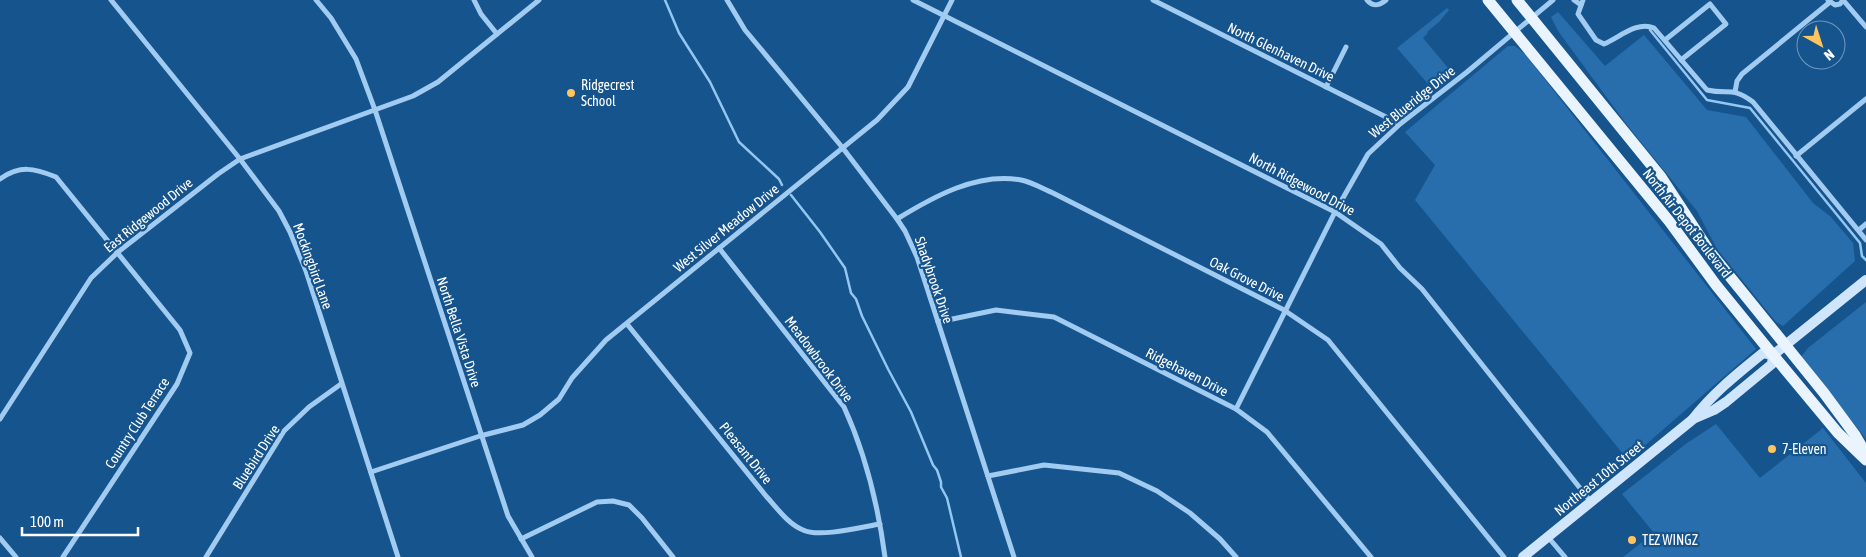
<svg xmlns="http://www.w3.org/2000/svg" width="1866" height="557" font-family="'Asap Condensed',sans-serif">
  <rect width="100%" height="100%" fill="#16548e"/>
  <g fill="#286ead">
    <path d="M 1447,8 L 1449,10 L 1439,22 L 1427,32 L 1428,33 L 1423,38 L 1454,75 L 1434,91 L 1397,48 Z"/>
    <path d="M 1558,12 L 1605,66 L 1644,35 L 1707,110 L 1746,117 L 1813,203 L 1830,216 L 1853,243 L 1855,261 L 1783,326 L 1776,322 L 1717,249 L 1697,211 L 1627,125 L 1558,31 L 1551,17 Z"/>
    <path d="M 1508,46 L 1515,46 L 1525,54 L 1756,349 L 1628,460 L 1415,200 L 1435,165 L 1405,132 Z"/>
    <path d="M 1866,302 L 1866,439 L 1801,357 L 1808,348 Z"/>
    <path d="M 1716,424 L 1760,478 L 1823,428 L 1866,483 L 1866,557 L 1623,557 L 1654,533 L 1622,494 L 1687,443 Z"/>
  </g>
  <g fill="none" stroke-linecap="round" stroke-linejoin="round">
    <g stroke="#93c7f2" stroke-width="2.5">
      <path d="M 665,0 L 679,33 L 710,82 L 739,142 L 779,179 L 782,185"/>
      <path d="M 1650,30 L 1707,100 L 1750,108 L 1860,243 L 1862,256 L 1866,260"/>
      <path d="M 791,195 L 820,232 L 845,268 L 851,293 L 856,299 L 862,316 L 888,369 L 911,412 L 933,465 L 937,470 L 941,482 L 941,487 L 947,498 L 961,557"/>
    </g>
    <g stroke="#a1cbf0" stroke-width="5">
      <path d="M 111,0 L 240,159 L 279,211 L 290,232 L 306,271 L 398,557"/>
      <path d="M 316,0 L 331,18 L 356,59 L 375,110 L 508,516 L 532,557"/>
      <path d="M 474,0 L 481,14 L 497,34"/>
      <path d="M 727,0 L 745,30 L 842,147 L 897,219 L 905,231 L 917,257 L 1014,557"/>
      <path d="M 913,0 L 1335,212 L 1381,244 L 1400,268 L 1422,289 L 1591,502"/>
      <path d="M 1153,0 L 1400,124"/>
      <path d="M 1367,0 C 1373,7 1379,6 1386,0"/>
      <path d="M 1574,0 L 1581,5"/>
      <path d="M 1583,0 L 1578,14 L 1596,40 L 1604,44 C 1620,37 1637,21 1654,28 L 1707,90 C 1729,95 1732,86 1753,102 L 1866,240"/>
      <path d="M 1828,0 L 1835,5 L 1840,4 L 1843,0"/>
      <path d="M 1843,0 L 1866,27"/>
      <path d="M 1665,40 L 1710,4 L 1726,24 L 1681,60"/>
      <path d="M 1326,87 L 1346,47"/>
      <path d="M 1735,92 L 1737,81 L 1742,74 L 1830,2"/>
      <path d="M 1796,156 L 1866,99"/>
      <path d="M 0,179 C 20,165 34,168 56,177 L 180,330 L 190,353 L 177,384 L 63,557"/>
      <path d="M 897,219 C 933,197 977,172 1021,180 C 1032,182 1043,189 1053,193 L 1284,310 L 1328,340 L 1504,557"/>
      <path d="M 1859,230 L 1866,224"/>
      <path d="M 719,248 L 844,407 C 866,455 878,505 885,557"/>
      <path d="M 938,322 L 996,310 L 1054,317 L 1236,409 L 1267,432 L 1371,557"/>
      <path d="M 627,324 L 766,496 C 777,508 788,524 803,530 C 819,538 862,527 880,524"/>
      <path d="M 1236,409 L 1335,212 L 1368,154 L 1400,124 L 1467,72 L 1553,0"/>
      <path d="M 0,419 L 91,278 L 118,252 L 218,174 L 240,159 L 413,96 L 438,82 L 539,0"/>
      <path d="M 371,472 L 480,436 L 523,425 L 540,415 L 559,399 L 572,378 L 606,340 L 877,120 L 908,87 L 952,0"/>
      <path d="M 988,476 L 1044,465 L 1119,473 L 1157,491 L 1190,513 L 1220,539 L 1236,557"/>
      <path d="M 1548,537 L 1565,557"/>
      <path d="M 0,538 L 16,557"/>
      <path d="M 521,539 L 597,502 L 613,501 L 629,505 L 642,518 L 673,557"/>
      <path d="M 206,557 L 284,431 L 309,407 L 341,384"/>
    </g>
    <g stroke="#cfe5fb" stroke-width="10">
      <path d="M 1693,419 L 1714,410 L 1726,402 L 1772,364 L 1773,355 L 1866,280"/>
      <path d="M 1523,557 L 1692,420 C 1713,393 1737,374 1763,353 L 1773,355"/>
    </g>
    <g stroke="#eaf4ff" stroke-width="11">
      <path d="M 1488,0 L 1669,221 L 1716,285 L 1764,344 L 1838,433 L 1866,460"/>
      <path d="M 1517,0 L 1661,177 L 1710,252 L 1824,393 L 1855,435 L 1866,454"/>
    </g>
  </g>
  <g fill="#ffc460" stroke="#16548e" stroke-width="2">
    <circle cx="571" cy="93" r="5"/>
    <circle cx="1772" cy="449" r="5"/>
    <circle cx="1632" cy="540" r="5"/>
  </g>
  <g text-anchor="middle" stroke-width="4.5" stroke-linejoin="round" paint-order="stroke">
    <g font-size="14" fill="#fff" stroke="#16548e">
      <text transform="translate(1281 52) rotate(26)" y="5">North Glenhaven Drive</text>
      <text transform="translate(1412 102) rotate(-39)" y="5">West Blueridge Drive</text>
      <text transform="translate(1302 184) rotate(28)" y="5">North Ridgewood Drive</text>
      <text transform="translate(148 215) rotate(-39)" y="5">East Ridgewood Drive</text>
      <text transform="translate(1687 223) rotate(52)" y="5">North Air Depot Boulevard</text>
      <text transform="translate(726 228) rotate(-39)" y="5">West Silver Meadow Drive</text>
      <text transform="translate(313 266) rotate(70)" y="5">Mockingbird Lane</text>
      <text transform="translate(1247 279) rotate(27)" y="5">Oak Grove Drive</text>
      <text transform="translate(934 280) rotate(71)" y="5">Shadybrook Drive</text>
      <text transform="translate(459 332) rotate(72)" y="5">North Bella Vista Drive</text>
      <text transform="translate(819 359) rotate(53)" y="5">Meadowbrook Drive</text>
      <text transform="translate(1187 372) rotate(27)" y="5">Ridgehaven Drive</text>
      <text transform="translate(137 423) rotate(-57)" y="5">Country Club Terrace</text>
      <text transform="translate(746 453) rotate(51)" y="5">Pleasant Drive</text>
      <text transform="translate(256 457) rotate(-57)" y="5">Bluebird Drive</text>
      <text transform="translate(1599 478) rotate(-39)" y="5">Northeast 10th Street</text>
    </g>
    <g font-size="14" fill="#fff" stroke="#16548e" text-anchor="start">
      <text x="581" y="90">Ridgecrest<tspan x="581" dy="16">School</tspan></text>
      <text x="1782" y="454">7-Eleven</text>
      <text x="1642" y="545">TEZ WINGZ</text>
    </g>
  </g>
  <g transform="translate(1821 45) rotate(141)"><circle r="24" fill="#16548e" stroke="#7398bb"/>
  <path d="M0-4L9 19L0 12L-9 19Z" fill="#ffc460"/>
  <text y="-8" font-size="14" font-weight="bold" text-anchor="middle" fill="#ffffff">N</text>
  </g>
  <path d="M22 527v8h116v-8" fill="none" stroke="#ffffff" stroke-width="2.5"/>
  <text x="30" y="527" font-size="15" fill="#ffffff" stroke="#16548e" stroke-width="4" paint-order="stroke">100 m</text>
</svg>
